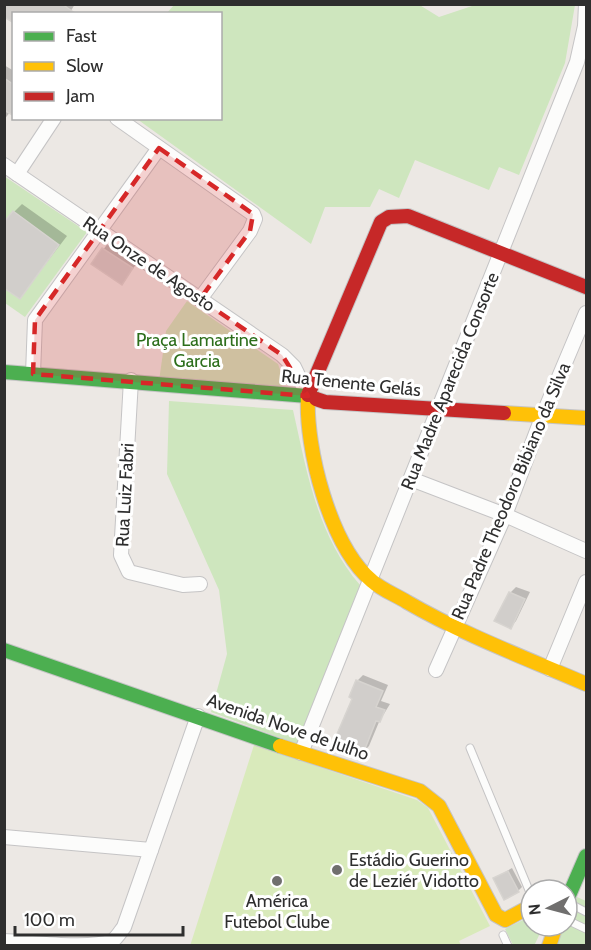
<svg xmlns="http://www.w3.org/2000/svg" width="591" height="950" font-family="Cabin,sans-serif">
  <rect width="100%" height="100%" fill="#ece8e4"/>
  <g fill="#cee6be">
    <path d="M 418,4 L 439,17 L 475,5 L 575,5 L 565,63 L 519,175 L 499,167 L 489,190 L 415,160 L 399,198 L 379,189 L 370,207 L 325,207 L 311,244 L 137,119 L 220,118 L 220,14 L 167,13 L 174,5 Z"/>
    <path d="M 4,176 L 87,232 L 25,317 L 5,303 Z"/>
    <path d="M 187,301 L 278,364 L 283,378 L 282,390 L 159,381 L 166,331 Z"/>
    <path d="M 169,401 L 293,410 C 307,472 317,535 360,585 L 297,744 L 211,712 L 227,654 L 219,590 L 167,474 Z"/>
    <path d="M 577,897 L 586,901 L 586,945 L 555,946 L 564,926 L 567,926 L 567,919 Z"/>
    <path d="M 531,916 L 531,926 L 540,926 L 542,929 L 534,946 L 513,945 L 505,929 Z"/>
  </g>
  <path fill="#d9eabb" d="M 254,745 L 417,800 L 428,808 L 490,926 L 459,941 L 461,945 L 190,946 Z"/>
  <g fill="#0003">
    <path d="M 4,4 L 75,4 L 69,14 L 14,14 Z"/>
    <path d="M 4,65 L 14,71 L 14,114 L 10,112 L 4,120 Z"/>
    <path d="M 22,204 L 67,236 L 20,297 L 14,212 Z"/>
    <path d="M 109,242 L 138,262 L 122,283 L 93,263 Z"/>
    <path d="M 516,587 L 530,592 L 516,621 L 510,628 L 510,593 Z"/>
    <path d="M 363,675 L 388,685 L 381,701 L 390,704 L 379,722 L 369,746 L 363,752 L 352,748 L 348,752 L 357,681 Z"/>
    <path d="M 512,868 L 522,887 L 518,891 L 495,878 Z"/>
  </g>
  <g fill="#d1cecb" stroke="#d7d4d0" stroke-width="1.5">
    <path d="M 4,4 L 62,4 L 76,14 L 14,14 L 14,23 L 4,17 Z"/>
    <path d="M 4,78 L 14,85 L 14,116 L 4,110 Z"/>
    <path d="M 13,211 L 59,245 L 20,299 L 4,288 L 4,222 Z"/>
    <path d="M 102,248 L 133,268 L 122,285 L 91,264 Z"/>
    <path d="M 509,592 L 525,599 L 511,629 L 494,621 Z"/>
    <path d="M 356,680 L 383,691 L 376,707 L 385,710 L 380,722 L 376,721 L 363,754 L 350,748 L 348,754 L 340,751 L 343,744 L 334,741 L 352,699 L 349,697 Z"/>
    <path d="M 508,871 L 519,892 L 504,900 L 493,878 Z"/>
  </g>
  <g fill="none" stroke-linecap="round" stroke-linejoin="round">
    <defs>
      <g id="lane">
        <path d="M 470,748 L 531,895"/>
        <path d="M 567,902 L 586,912"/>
        <path d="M 567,920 L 586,929"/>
        <path d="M 503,935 L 508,946"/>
      </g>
      <g id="street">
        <path d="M 117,118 L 253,214 L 255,219 L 250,231 L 200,299"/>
        <path d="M 4,165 L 282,355 L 294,367 L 308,396"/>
        <path d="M 17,174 L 54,118"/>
        <path d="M 33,374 L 35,320 L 159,148"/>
        <path d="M 131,380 L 121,555 L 129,572 L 183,585 L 200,584"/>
        <path d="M 411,479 L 505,515 L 586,551"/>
        <path d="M 550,669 L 586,582"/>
        <path d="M 436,670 L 505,515 L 543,415 L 586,313"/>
        <path d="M 301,753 L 577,62 L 585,26 L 586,4"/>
        <path d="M 4,837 L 151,850"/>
        <path d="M 4,941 C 31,942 89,950 112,941 C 117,938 120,932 124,927 L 198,716"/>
      </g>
      <g id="fast">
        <path d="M 4,372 L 308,396 L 316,399"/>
        <path d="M 4,650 L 280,746"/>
        <path d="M 567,900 L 586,856"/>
      </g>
      <g id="slow">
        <path d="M 308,395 C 305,448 330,546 372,581 C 382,590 396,595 407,602 C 464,635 526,658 586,684"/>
        <path d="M 504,413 L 586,418"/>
        <path d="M 280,746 L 420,791 L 439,806 L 496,915 L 505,920 L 531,906"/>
        <path d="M 549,946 L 556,926"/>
      </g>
      <g id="jam">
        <path d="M 308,395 L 381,222 L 389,217 L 408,216 L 586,287"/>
        <path d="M 316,399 L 325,402 L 504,413"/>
      </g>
    </defs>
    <use href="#lane" stroke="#c5c4c5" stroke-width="9"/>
    <use href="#street" stroke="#c5c4c5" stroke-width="16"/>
    <use href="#fast" stroke="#c5c4c5" stroke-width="16"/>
    <use href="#slow" stroke="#c5c4c5" stroke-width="16"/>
    <use href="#jam" stroke="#c5c4c5" stroke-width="16"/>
    <use href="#lane" stroke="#fcfcfb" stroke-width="7"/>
    <use href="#street" stroke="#fcfcfb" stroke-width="14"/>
    <use href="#fast" stroke="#4caf50" stroke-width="14"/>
    <use href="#slow" stroke="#ffc107" stroke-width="14"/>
    <use href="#jam" stroke="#c62828" stroke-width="14"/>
  </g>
  <path fill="#d62828" fill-opacity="0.2" stroke="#d62828" stroke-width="4.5" stroke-dasharray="12 8" stroke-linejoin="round" d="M 159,148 L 253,214 L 250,231 L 200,299 L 282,355 L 308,396 L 33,374 L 35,320 Z"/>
  <g fill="#706f6e" stroke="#fff" stroke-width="2">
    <circle cx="337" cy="870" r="6"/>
    <circle cx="277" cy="881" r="6"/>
  </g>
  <g text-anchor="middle" stroke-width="6" stroke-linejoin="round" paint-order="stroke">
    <g font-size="18" fill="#2e2e2e" stroke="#fff">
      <text transform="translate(149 264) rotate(34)" y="6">Rua Onze de Agosto</text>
      <text transform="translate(450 381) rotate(-68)" y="6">Rua Madre Aparecida Consorte</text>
      <text transform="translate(351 383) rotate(6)" y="6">Rua Tenente Gelás</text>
      <text transform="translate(511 491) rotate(-67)" y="6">Rua Padre Theodoro Bibiano da Silva</text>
      <text transform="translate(125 495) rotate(-87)" y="6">Rua Luiz Fabri</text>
      <text transform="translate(288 727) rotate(19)" y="6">Avenida Nove de Julho</text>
    </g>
    <g font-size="18" fill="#2c6e1b" stroke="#fff">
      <text x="197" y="346">Praça Lamartine<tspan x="197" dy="21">Garcia</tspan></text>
    </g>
    <g font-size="18" fill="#2e2e2e" stroke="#fff" text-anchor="start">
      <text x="349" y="866">Estádio Guerino<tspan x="349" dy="21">de Leziér Vidotto</tspan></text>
      <text x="277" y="907" text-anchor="middle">América<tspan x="277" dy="21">Futebol Clube</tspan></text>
    </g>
  </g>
  <rect width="591" height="950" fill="none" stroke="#2e2e2e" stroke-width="12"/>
  <rect x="12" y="12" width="210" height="108" fill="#ffffff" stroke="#ababab" stroke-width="1.5"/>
  <rect x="24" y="32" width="30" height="9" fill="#4caf50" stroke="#ababab" stroke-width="1.5"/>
  <text x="66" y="42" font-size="18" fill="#2e2e2e">Fast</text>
  <rect x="24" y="62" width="30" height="9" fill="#ffc107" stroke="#ababab" stroke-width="1.5"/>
  <text x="66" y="72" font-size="18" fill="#2e2e2e">Slow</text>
  <rect x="24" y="92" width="30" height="9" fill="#c62828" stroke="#ababab" stroke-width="1.5"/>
  <text x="66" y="102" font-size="18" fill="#2e2e2e">Jam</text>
  <g transform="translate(549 908) rotate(264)"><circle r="28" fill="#ffffff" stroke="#ababab" stroke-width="1.5"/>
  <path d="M0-4.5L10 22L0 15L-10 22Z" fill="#706f6e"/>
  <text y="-9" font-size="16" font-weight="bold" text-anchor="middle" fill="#2e2e2e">N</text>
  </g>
  <path d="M15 926v9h168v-9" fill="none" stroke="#2e2e2e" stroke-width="3"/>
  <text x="24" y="926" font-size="18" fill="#2e2e2e" stroke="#ffffff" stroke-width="4.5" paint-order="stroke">100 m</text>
</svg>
